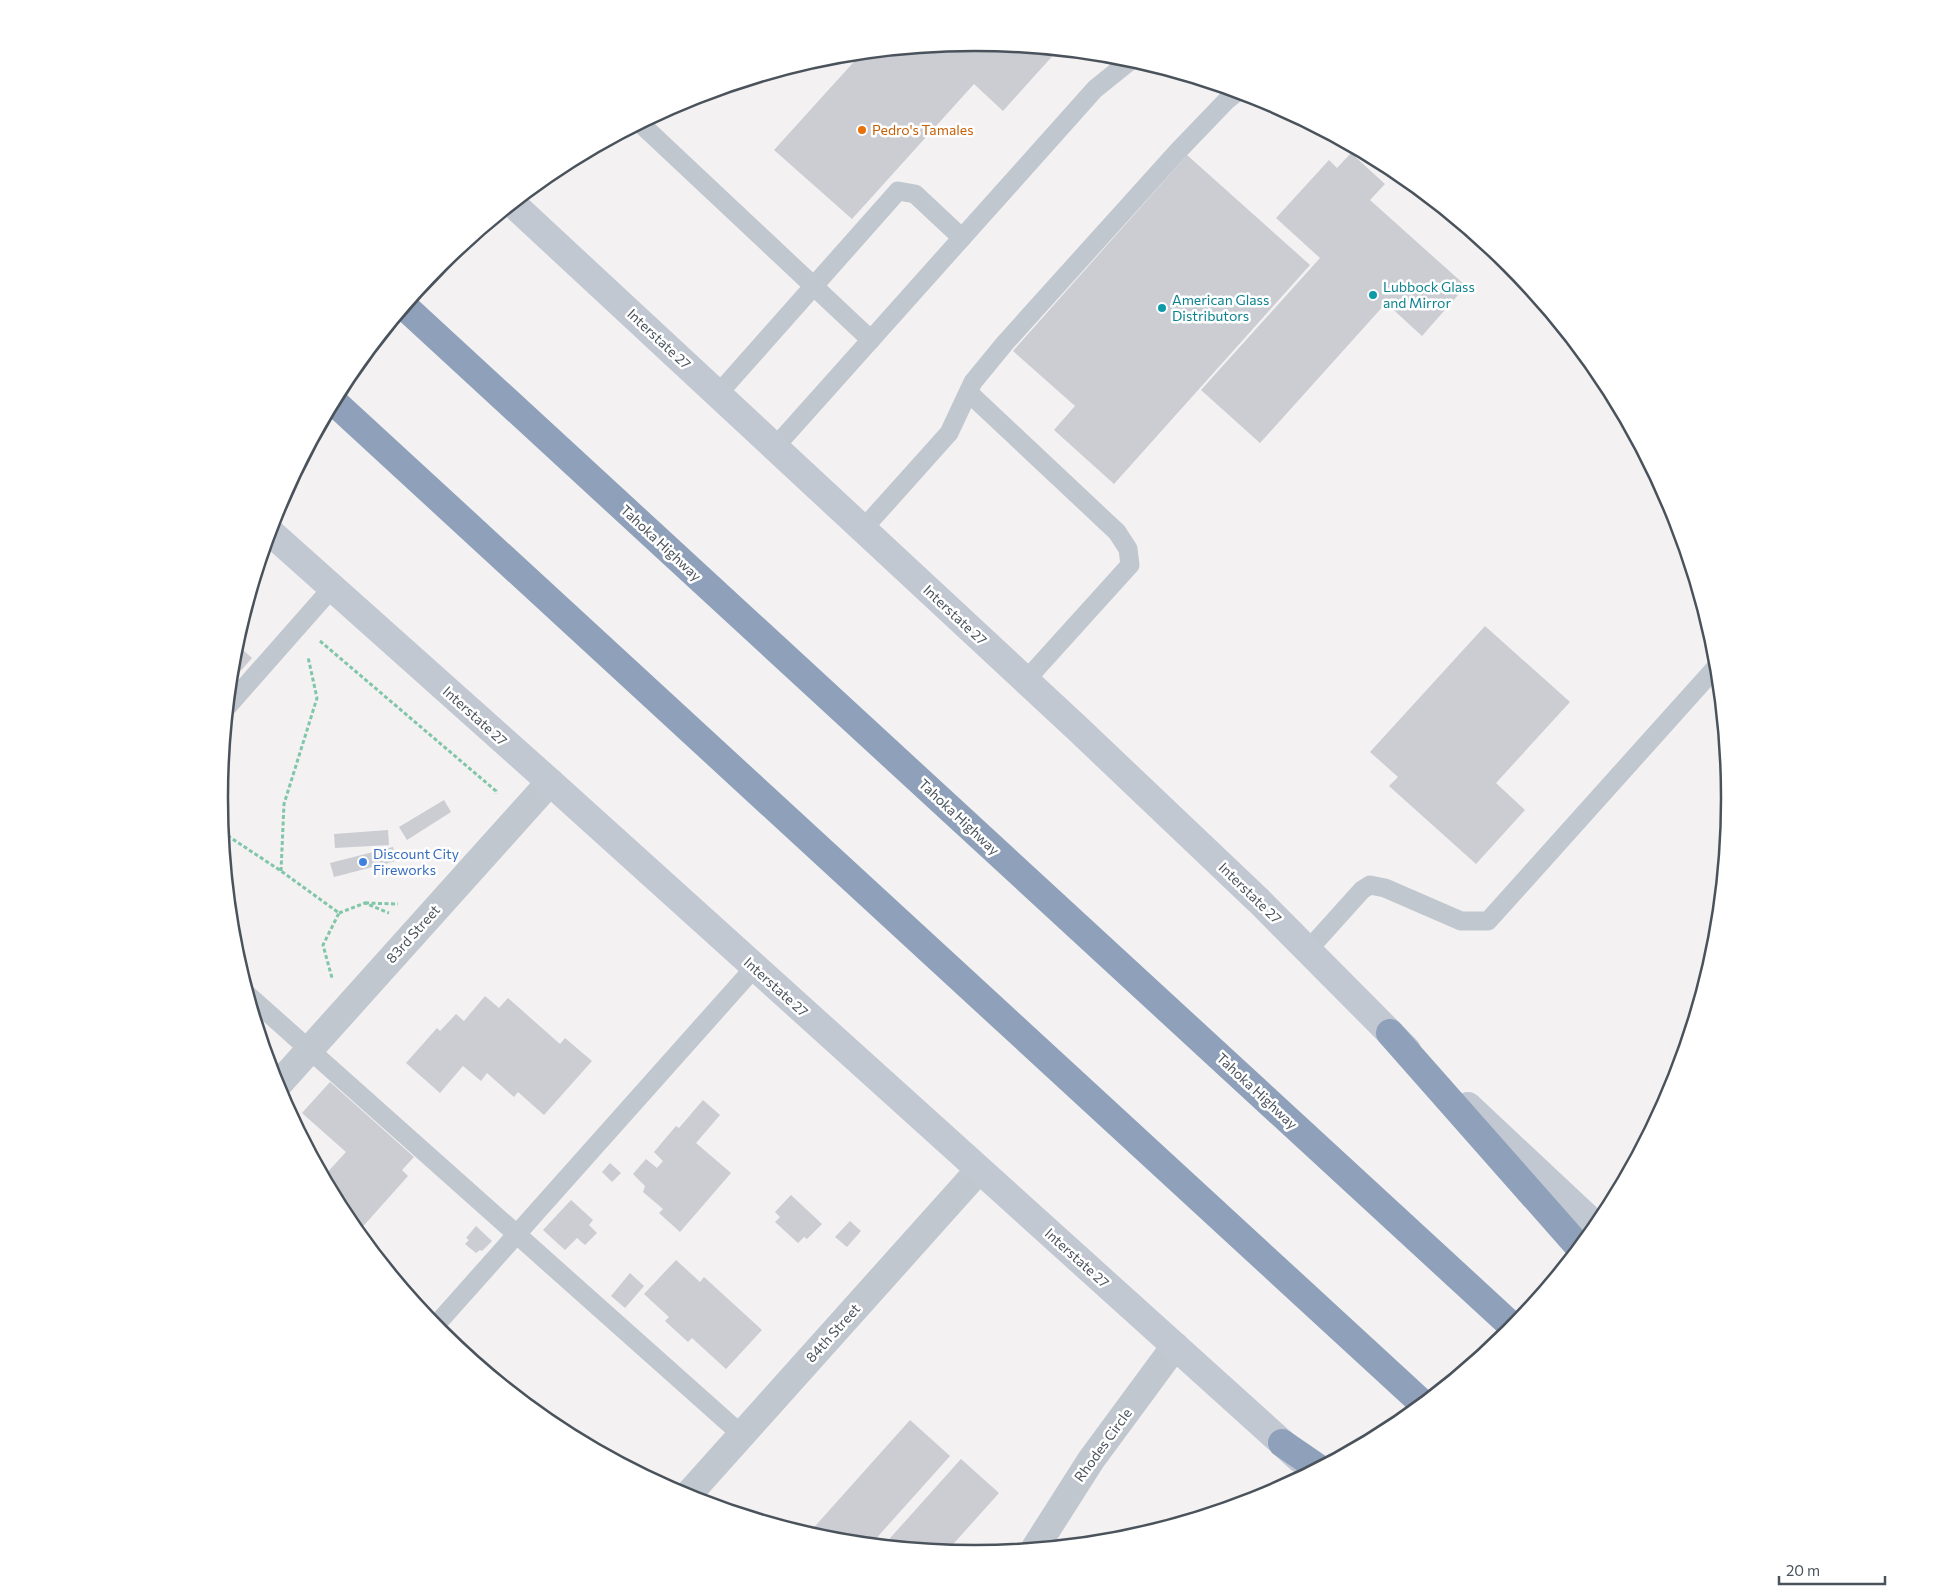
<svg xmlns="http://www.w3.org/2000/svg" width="1949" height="1596" font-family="Commissioner,sans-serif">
  <rect width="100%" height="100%" fill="#f3f1f1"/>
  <g fill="#cbcdd3">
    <path d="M 975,43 L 1057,51 L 1003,111 L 974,84 L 852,219 L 774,150 L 861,54 Z"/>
    <path d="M 1351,153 L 1385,184 L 1370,200 L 1466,286 L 1422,336 L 1386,303 L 1260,443 L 1201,390 L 1320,258 L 1276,218 L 1329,160 L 1337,168 Z"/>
    <path d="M 1187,155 L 1310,265 L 1114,484 L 1054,430 L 1075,406 L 1013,351 Z"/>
    <path d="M 1485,626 L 1570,702 L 1496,783 L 1525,810 L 1476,864 L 1389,786 L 1398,777 L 1370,752 Z"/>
    <path d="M 243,650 L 252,658 L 230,683 L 232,663 Z"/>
    <path d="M 444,800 L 451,812 L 407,840 L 399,827 Z"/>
    <path d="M 388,830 L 389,845 L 335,848 L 334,834 Z"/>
    <path d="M 393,847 L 396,861 L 334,877 L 330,863 Z"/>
    <path d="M 485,996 L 499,1008 L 508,998 L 560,1044 L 565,1038 L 592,1061 L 544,1115 L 518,1092 L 514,1097 L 487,1073 L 481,1081 L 463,1066 L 440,1093 L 406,1063 L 437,1028 L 440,1031 L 456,1014 L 464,1021 Z"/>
    <path d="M 330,1082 L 414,1157 L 402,1170 L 408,1176 L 358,1232 L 346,1217 L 324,1176 L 346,1152 L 302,1113 Z"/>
    <path d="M 703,1100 L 720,1115 L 696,1143 L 731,1173 L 680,1232 L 659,1213 L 663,1209 L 643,1192 L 645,1186 L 633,1174 L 646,1159 L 657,1168 L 663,1161 L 654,1152 L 676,1126 L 679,1128 Z"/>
    <path d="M 610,1163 L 621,1173 L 612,1182 L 602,1172 Z"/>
    <path d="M 791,1195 L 822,1224 L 807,1239 L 804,1237 L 798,1243 L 775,1222 L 780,1217 L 775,1212 Z"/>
    <path d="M 571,1200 L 593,1220 L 589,1225 L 597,1233 L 585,1245 L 577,1238 L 565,1250 L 543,1230 Z"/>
    <path d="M 850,1221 L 861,1231 L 847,1247 L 835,1237 Z"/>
    <path d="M 476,1226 L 492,1241 L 482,1251 L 480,1250 L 476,1253 L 465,1244 L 469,1240 L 466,1238 Z"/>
    <path d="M 676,1260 L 700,1282 L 704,1277 L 762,1330 L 726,1369 L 692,1338 L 688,1342 L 665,1321 L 669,1317 L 644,1294 Z"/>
    <path d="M 630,1273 L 644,1286 L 625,1308 L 611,1296 Z"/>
    <path d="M 910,1420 L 950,1456 L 872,1543 L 827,1539 L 809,1533 Z"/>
    <path d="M 961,1459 L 999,1493 L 947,1551 L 884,1545 Z"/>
  </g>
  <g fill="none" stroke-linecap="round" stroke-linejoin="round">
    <g stroke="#80c6a9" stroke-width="3" stroke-dasharray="4 2.5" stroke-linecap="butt">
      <path d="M 320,641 L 496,791 L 496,794"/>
      <path d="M 222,832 L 281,871 L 339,913 L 323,945 L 332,978"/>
      <path d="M 281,871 L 284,804 L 317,698 L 308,657"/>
      <path d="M 365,903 L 398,904"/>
      <path d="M 339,913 L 365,903 L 389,913"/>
    </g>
    <g stroke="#c0c7ce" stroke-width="19">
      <path d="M 641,124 L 871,340"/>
      <path d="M 969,393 L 1117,532 L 1128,549 L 1130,565 L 1026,680"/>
      <path d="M 718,394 L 898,191 L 915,194 L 962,238"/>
      <path d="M 775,447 L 1095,89 L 1131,60"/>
      <path d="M 863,529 L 949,433 L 973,382 L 1005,343 L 1178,151 L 1227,100 L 1237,92"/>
      <path d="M 228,706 L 332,588"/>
      <path d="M 1308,950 L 1362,890 L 1370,885 L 1385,888 L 1461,921 L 1488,921 L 1717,666"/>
      <path d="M 248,995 L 742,1435"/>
      <path d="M 435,1326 L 754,968"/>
    </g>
    <g stroke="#c0c7ce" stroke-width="28">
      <path d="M 276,1087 L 550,782"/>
      <path d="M 687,1496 L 979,1170"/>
      <path d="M 1035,1548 L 1091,1460 L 1175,1346"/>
    </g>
    <g stroke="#c1c8d2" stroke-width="28">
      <path d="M 513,204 L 1077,728 L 1259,901 L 1407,1050"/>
      <path d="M 270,532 L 550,782 L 1300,1459"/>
      <path d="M 1468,1106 L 1596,1226"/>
    </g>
    <g stroke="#8ea0ba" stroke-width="28">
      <path d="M 405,307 L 1513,1327"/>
      <path d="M 334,402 L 1422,1403"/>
      <path d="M 1390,1033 L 1579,1247"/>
      <path d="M 1282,1443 L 1317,1467"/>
    </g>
  </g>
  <circle fill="#e8710a" stroke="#fff" stroke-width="2" cx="862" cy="130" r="5"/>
  <g fill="#0f9aa8" stroke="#fff" stroke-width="2">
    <circle cx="1373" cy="295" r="5"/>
    <circle cx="1162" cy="308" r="5"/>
  </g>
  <circle fill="#3f7fe0" stroke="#fff" stroke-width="2" cx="363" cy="862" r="5"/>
  <g text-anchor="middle" stroke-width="5" stroke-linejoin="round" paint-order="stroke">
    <g font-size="14" fill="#c56008" stroke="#fff" text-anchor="start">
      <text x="872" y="135">Pedro's Tamales</text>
    </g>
    <g font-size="14" fill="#0d838f" stroke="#fff" text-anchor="start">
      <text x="1383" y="292">Lubbock Glass<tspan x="1383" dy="16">and Mirror</tspan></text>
      <text x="1172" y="305">American Glass<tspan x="1172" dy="16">Distributors</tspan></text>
    </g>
    <g font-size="14" fill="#4a535c" stroke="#fff">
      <text transform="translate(659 339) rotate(43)" y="5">Interstate 27</text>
      <text transform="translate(661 543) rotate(43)" y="5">Tahoka Highway</text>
      <text transform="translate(955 615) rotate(43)" y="5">Interstate 27</text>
      <text transform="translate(475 716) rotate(42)" y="5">Interstate 27</text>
      <text transform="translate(959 817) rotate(43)" y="5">Tahoka Highway</text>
      <text transform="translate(1250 893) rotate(44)" y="5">Interstate 27</text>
      <text transform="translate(413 934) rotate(-48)" y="5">83rd Street</text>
      <text transform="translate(776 987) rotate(42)" y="5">Interstate 27</text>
      <text transform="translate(1257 1091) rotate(43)" y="5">Tahoka Highway</text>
      <text transform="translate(1077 1258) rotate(42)" y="5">Interstate 27</text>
      <text transform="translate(833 1333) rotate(-48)" y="5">84th Street</text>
      <text transform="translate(1103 1445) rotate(-54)" y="5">Rhodes Circle</text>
    </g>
    <g font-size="14" fill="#366cbe" stroke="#fff" text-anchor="start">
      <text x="373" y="859">Discount City<tspan x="373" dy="16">Fireworks</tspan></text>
    </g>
  </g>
  <path d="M0 0H1949V1596H0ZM974 51H975A746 746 0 0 1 1721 797V799A746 746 0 0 1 975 1545H974A746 746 0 0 1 228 799V797A746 746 0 0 1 974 51Z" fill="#fff" fill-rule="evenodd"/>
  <path fill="none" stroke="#4a535c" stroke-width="2.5" d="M974 51H975A746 746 0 0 1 1721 797V799A746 746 0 0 1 975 1545H974A746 746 0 0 1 228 799V797A746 746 0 0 1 974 51Z"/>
  <path d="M1779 1576v8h106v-8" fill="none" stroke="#4a535c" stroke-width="2.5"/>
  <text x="1786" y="1576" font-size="15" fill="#4a535c" stroke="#ffffff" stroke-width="4" paint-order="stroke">20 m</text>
</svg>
